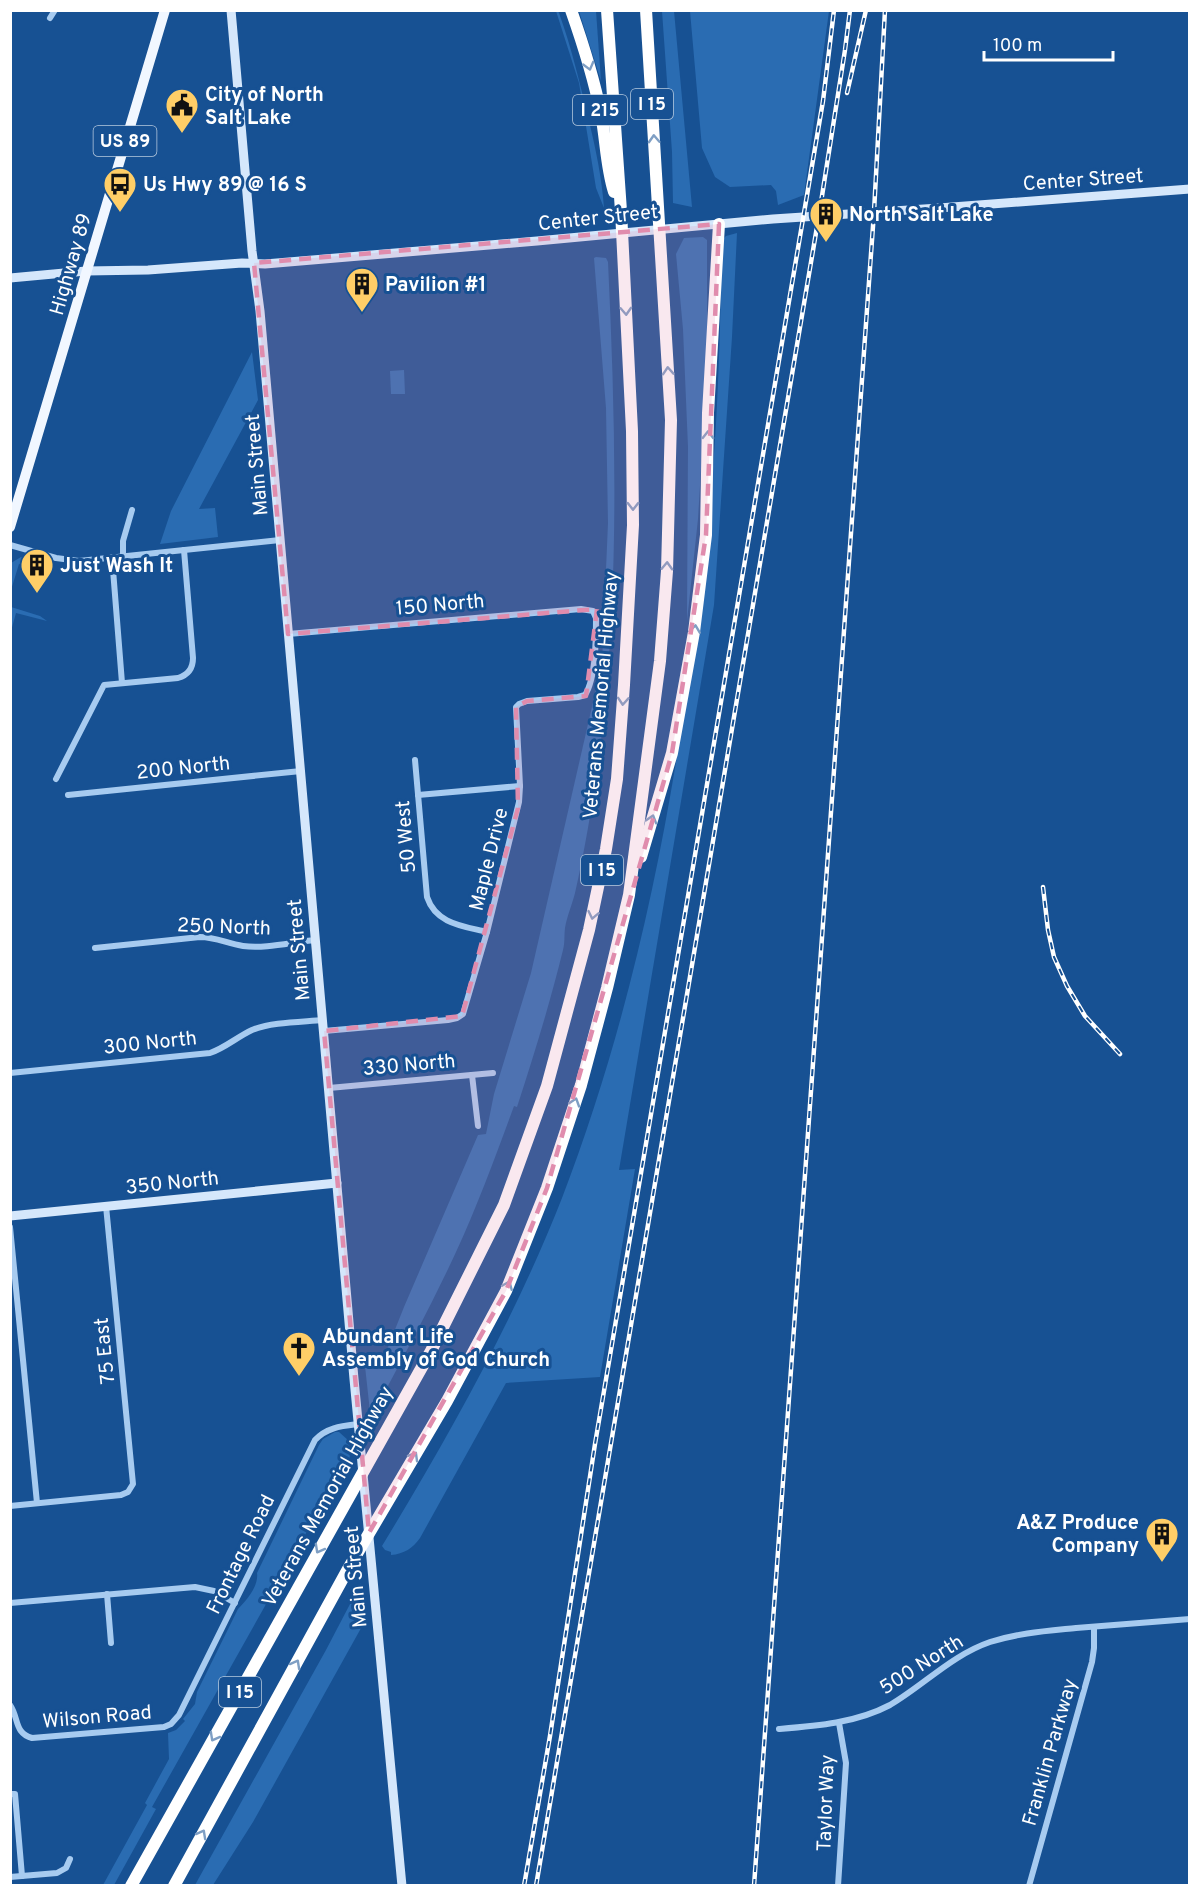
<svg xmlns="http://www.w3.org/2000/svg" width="1200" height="1896" font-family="Overpass,sans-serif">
  <rect width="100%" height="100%" fill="#175193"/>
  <g fill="#2a6cb2">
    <path d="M 556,11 L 558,11 L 559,13 C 572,49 580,84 589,121 C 596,150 602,179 604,208 L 596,188 L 579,83 Z"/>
    <path d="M 579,11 L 596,11 L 601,81 Z"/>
    <path d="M 662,11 L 674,11 L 692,207 L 673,203 L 672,152 Z"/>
    <path d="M 690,11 L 829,11 L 804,195 L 778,205 L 776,191 L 771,185 L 730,187 L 715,177 L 702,148 Z"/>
    <path d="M 737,233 L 732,337 L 714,605 L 619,1170 L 635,1169 L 600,1377 L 506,1383 L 420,1538 C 413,1548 404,1554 391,1555 L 391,1552 L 385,1550 L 382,1546 C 450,1434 514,1320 562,1198 C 648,974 686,738 710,500 C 716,443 718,386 720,328 C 721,299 720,269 723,239 L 726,236 Z"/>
    <path d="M 703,237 L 707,240 L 707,369 L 698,519 L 687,621 L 688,447 L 683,329 L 676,254 L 684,238 Z"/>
    <path d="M 596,257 L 606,258 L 608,262 C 615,410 619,558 605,706 C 598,768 589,832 575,893 C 572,905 567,916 565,928 C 564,936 565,943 563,950 C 550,1003 534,1055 517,1107 L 514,1106 C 496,1155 478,1204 456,1252 C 433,1302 407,1350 381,1399 L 383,1404 L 374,1420 L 371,1421 L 365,1366 L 375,1365 L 386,1352 L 404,1307 L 478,1135 L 486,1134 L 494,1094 L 531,973 L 602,663 L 608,523 L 606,408 L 594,258 Z"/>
    <path d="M 252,352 L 258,400 L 199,509 L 215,508 L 218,537 L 160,544 L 171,511 Z"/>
    <path d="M 404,370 L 405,394 L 391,394 L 390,371 Z"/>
    <path d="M 21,557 L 29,560 L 27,566 L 19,564 L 11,590 L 11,563 Z"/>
    <path d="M 11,607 L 40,616 L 47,621 L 16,613 L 11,631 Z"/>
    <path d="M 335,1432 L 339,1432 L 349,1441 C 352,1466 347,1476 328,1494 L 152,1807 L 156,1809 L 114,1885 L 103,1885 L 147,1805 L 145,1803 L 169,1759 L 168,1733 L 176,1730 L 185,1721 L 183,1719 L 195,1704 L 197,1692 L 238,1609 C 246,1601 259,1586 257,1573 L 319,1445 L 323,1439 Z"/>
    <path d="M 361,1583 L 365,1621 L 253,1822 L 213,1885 L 195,1885 L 326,1650 Z"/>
  </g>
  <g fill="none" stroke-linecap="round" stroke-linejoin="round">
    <g stroke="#a7cbf0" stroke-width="6">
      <path d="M 50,18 L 55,10"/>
      <path d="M 10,545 L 56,558 L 79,561 L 280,540"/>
      <path d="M 123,556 L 123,541 L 132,510"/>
      <path d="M 112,557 L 122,683"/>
      <path d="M 288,634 L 581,609 L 593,611 L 596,618 C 596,639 596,678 585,695 L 578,697 L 527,701 L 519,704 L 516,707 L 520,786 L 519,802 L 487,932 L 463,1014 L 457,1018 L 448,1020 L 324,1031"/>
      <path d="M 415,760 L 427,897 C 436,924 463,926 487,932"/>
      <path d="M 56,779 L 104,685 L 178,678 C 188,675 193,668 193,658 L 184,550"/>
      <path d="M 68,795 L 301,771"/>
      <path d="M 418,795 L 520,786"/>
      <path d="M 95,948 L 200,937 C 216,937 228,944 243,946 C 266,949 292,942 315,940"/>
      <path d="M 10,1073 L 210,1053 C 225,1048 237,1037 252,1030 C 271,1022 302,1022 323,1020"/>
      <path d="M 472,1075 L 478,1126"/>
      <path d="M 329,1088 L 493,1073"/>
      <path d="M 10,1227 L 37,1503"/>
      <path d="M 10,1506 L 121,1495 L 128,1492 L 133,1484 L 106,1206"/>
      <path d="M 107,1594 L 111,1643"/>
      <path d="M 10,1603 L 195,1587 L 214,1591 L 235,1603"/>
      <path d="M 10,1705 C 19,1718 14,1733 32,1738 L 164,1727 L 171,1724 L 179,1715 L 315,1440 C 327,1427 342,1426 359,1424"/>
      <path d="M 779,1729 C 817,1726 856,1723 890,1705 C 924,1685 952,1655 990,1642 C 1018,1633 1047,1631 1076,1628 C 1114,1625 1152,1622 1190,1619"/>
      <path d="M 10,1794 L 15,1794 L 22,1876"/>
      <path d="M 10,1877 L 57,1873 L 66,1868 L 70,1859"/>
      <path d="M 838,1886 L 846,1763 L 839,1723"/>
      <path d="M 1029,1886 L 1092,1662 L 1094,1648 L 1094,1627"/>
    </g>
    <g stroke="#d5e7fb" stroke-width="9">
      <path d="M 231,10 L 252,251 L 260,311 L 354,1379 L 402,1886"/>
      <path d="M 10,278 L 86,271 L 148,270 L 242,263 L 265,264 L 537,241 L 773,219 L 939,208 L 1190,189"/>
      <path d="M 10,1216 L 337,1183"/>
    </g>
    <path stroke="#f1f7ff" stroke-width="10" d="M 10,527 L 165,10"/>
    <g stroke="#fff" stroke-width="12">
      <path d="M 571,10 C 583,44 594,79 601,114 C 606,140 606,167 614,192"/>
      <path d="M 641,857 L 672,753 L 694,632 L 706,535 L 708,413 L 719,224"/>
      <path d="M 131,1886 L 431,1351 L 504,1205 L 547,1086 L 589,930 L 606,849 L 617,779 L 624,685 L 633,525 L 632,431 L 621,211 L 607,10"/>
      <path d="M 174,1886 L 348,1569 L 447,1401 L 506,1291 L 547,1188 L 581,1085 L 607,988 L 629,895 L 660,661 L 667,571 L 671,420 L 646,10"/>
    </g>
    <defs>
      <g id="rail">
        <path d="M 847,93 L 866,10"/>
        <path d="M 1043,887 L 1048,930 L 1054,957 L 1067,986 L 1085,1016 L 1120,1054"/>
        <path d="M 524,1886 L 550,1736 L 595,1444 L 823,101 L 834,10"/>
        <path d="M 536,1886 L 819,215 L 845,50 L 850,10"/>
        <path d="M 754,1886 L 874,212 L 885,10"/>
      </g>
    </defs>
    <use href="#rail" stroke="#fff" stroke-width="4.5"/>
    <use href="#rail" stroke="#175193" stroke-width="2" stroke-dasharray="7" stroke-linecap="butt"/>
  </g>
  <defs><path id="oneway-chevron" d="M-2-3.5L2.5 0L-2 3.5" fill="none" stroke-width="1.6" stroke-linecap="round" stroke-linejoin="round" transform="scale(1.5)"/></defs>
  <g stroke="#7f9fc4">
    <use href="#oneway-chevron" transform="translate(589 66) rotate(75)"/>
    <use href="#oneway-chevron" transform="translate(654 139) rotate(-93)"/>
    <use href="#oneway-chevron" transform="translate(626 311) rotate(87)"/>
    <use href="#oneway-chevron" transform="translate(668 371) rotate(-94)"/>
    <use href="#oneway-chevron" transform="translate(708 435) rotate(-89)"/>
    <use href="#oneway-chevron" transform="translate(633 506) rotate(90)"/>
    <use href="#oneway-chevron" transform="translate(667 566) rotate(-88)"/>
    <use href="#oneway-chevron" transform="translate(695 629) rotate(-82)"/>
    <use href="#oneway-chevron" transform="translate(623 701) rotate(94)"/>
    <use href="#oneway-chevron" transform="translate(652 819) rotate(-73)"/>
    <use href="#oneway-chevron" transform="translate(593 915) rotate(102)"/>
    <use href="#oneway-chevron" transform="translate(575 1102) rotate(-72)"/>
    <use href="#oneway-chevron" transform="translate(508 1285) rotate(-67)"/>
    <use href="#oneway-chevron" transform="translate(414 1456) rotate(-60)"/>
    <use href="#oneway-chevron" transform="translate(319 1549) rotate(119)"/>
    <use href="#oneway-chevron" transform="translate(296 1664) rotate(-61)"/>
    <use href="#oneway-chevron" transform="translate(214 1737) rotate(119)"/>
    <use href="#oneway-chevron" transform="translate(202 1834) rotate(-61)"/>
  </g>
  <path fill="#e08cad" fill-opacity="0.2" stroke="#e08cad" stroke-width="4.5" stroke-dasharray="12 8" stroke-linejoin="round" d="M 719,224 L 706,535 L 672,753 L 547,1188 L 506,1291 L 369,1533 L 324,1031 L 462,1016 L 518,808 L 516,707 L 527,701 L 586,696 L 597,609 L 288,634 L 254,263 Z"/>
  <defs>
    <symbol id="civic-pin" viewBox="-11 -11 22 30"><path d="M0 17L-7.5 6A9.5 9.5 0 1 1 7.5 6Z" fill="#ffce67" stroke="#175193"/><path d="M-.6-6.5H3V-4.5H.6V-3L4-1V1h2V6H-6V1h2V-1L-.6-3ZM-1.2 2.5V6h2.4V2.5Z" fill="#111"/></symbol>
    <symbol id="bus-pin" viewBox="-11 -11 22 30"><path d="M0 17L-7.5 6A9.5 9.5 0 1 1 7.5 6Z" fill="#ffce67" stroke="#175193"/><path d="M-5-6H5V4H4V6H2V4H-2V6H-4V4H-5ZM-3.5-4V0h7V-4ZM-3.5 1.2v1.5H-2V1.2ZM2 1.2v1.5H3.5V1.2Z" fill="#111"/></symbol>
    <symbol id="building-pin" viewBox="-11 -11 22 30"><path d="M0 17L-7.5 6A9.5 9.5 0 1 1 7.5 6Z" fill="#ffce67" stroke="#175193"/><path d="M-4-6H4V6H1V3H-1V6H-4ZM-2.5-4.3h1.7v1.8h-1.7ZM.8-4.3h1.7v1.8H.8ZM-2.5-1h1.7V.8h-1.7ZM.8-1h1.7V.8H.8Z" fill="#111"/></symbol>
    <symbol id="church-pin" viewBox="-11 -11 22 30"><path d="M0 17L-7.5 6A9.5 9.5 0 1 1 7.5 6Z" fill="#ffce67" stroke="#175193"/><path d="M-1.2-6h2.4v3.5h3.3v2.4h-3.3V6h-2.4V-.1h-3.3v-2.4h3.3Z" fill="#111"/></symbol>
  </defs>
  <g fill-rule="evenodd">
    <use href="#civic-pin" x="163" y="86" width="38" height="52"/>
    <use href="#bus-pin" x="101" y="165" width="38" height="52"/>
    <use href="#building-pin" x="807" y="195" width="38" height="52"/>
    <use href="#building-pin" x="343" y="265" width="38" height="52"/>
    <use href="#building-pin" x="18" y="546" width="38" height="52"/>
    <use href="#church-pin" x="280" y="1329" width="38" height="52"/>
    <use href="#building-pin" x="1143" y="1515" width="38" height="52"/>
  </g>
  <g text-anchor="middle" stroke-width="6" stroke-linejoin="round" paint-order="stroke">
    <g fill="#175193" stroke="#b9cbdf" stroke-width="1.5">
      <rect x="631" y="89" width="42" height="30" rx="4.5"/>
      <rect x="573" y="95" width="54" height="30" rx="4.5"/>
      <rect x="93.5" y="126" width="63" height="30" rx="4.5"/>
      <rect x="581" y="855" width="42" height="30" rx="4.5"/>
      <rect x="219" y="1677" width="42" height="30" rx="4.5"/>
    </g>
    <g font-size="18" font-weight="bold" fill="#fff">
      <text x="652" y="110">I 15</text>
      <text x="600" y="116">I 215</text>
      <text x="125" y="147">US 89</text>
      <text x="602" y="876">I 15</text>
      <text x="240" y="1698">I 15</text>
    </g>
    <g font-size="20" font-weight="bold" fill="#fff" stroke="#175193" text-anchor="start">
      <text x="205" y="101">City of North<tspan x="205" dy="23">Salt Lake</tspan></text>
      <text x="143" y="191">Us Hwy 89 @ 16 S</text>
      <text x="849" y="221">North Salt Lake</text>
      <text x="385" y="291">Pavilion #1</text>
      <text x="60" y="572">Just Wash It</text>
      <text x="322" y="1343">Abundant Life<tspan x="322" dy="23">Assembly of God Church</tspan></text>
      <text x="1139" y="1529" text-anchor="end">A&amp;Z Produce<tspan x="1139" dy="23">Company</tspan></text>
    </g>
    <g font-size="20" fill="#fff" stroke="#175193">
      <text transform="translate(1083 179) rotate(-4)" y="7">Center Street</text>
      <text transform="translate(598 217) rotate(-6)" y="7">Center Street</text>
      <text transform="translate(70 264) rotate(-74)" y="7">Highway 89</text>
      <text transform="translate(256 465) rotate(-95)" y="7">Main Street</text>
      <text transform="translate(440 604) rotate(-5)" y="7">150 North</text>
      <text transform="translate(600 695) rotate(-85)" y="7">Veterans Memorial Highway</text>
      <text transform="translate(183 767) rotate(-6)" y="7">200 North</text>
      <text transform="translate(405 837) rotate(-95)" y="7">50 West</text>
      <text transform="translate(488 859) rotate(-76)" y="7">Maple Drive</text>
      <text transform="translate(224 926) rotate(2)" y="7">250 North</text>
      <text transform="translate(298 950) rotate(-95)" y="7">Main Street</text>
      <text transform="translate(150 1042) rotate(-6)" y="7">300 North</text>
      <text transform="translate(409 1064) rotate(-5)" y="7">330 North</text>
      <text transform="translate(172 1182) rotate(-6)" y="7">350 North</text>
      <text transform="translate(104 1351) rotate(-96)" y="7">75 East</text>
      <text transform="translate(327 1496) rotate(-61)" y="7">Veterans Memorial Highway</text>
      <text transform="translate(240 1554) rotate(-64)" y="7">Frontage Road</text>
      <text transform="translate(355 1577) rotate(-95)" y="7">Main Street</text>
      <text transform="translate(921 1664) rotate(-32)" y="7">500 North</text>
      <text transform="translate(97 1716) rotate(-5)" y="7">Wilson Road</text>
      <text transform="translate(1049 1752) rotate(-74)" y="7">Franklin Parkway</text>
      <text transform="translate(825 1803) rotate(-88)" y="7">Taylor Way</text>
    </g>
  </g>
  <rect width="1200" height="1896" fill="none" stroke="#ffffff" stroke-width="24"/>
  <path d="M984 51v9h129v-9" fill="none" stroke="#ffffff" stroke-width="3"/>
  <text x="993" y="51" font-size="18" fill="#ffffff" stroke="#175193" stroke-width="4.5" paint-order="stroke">100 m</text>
</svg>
